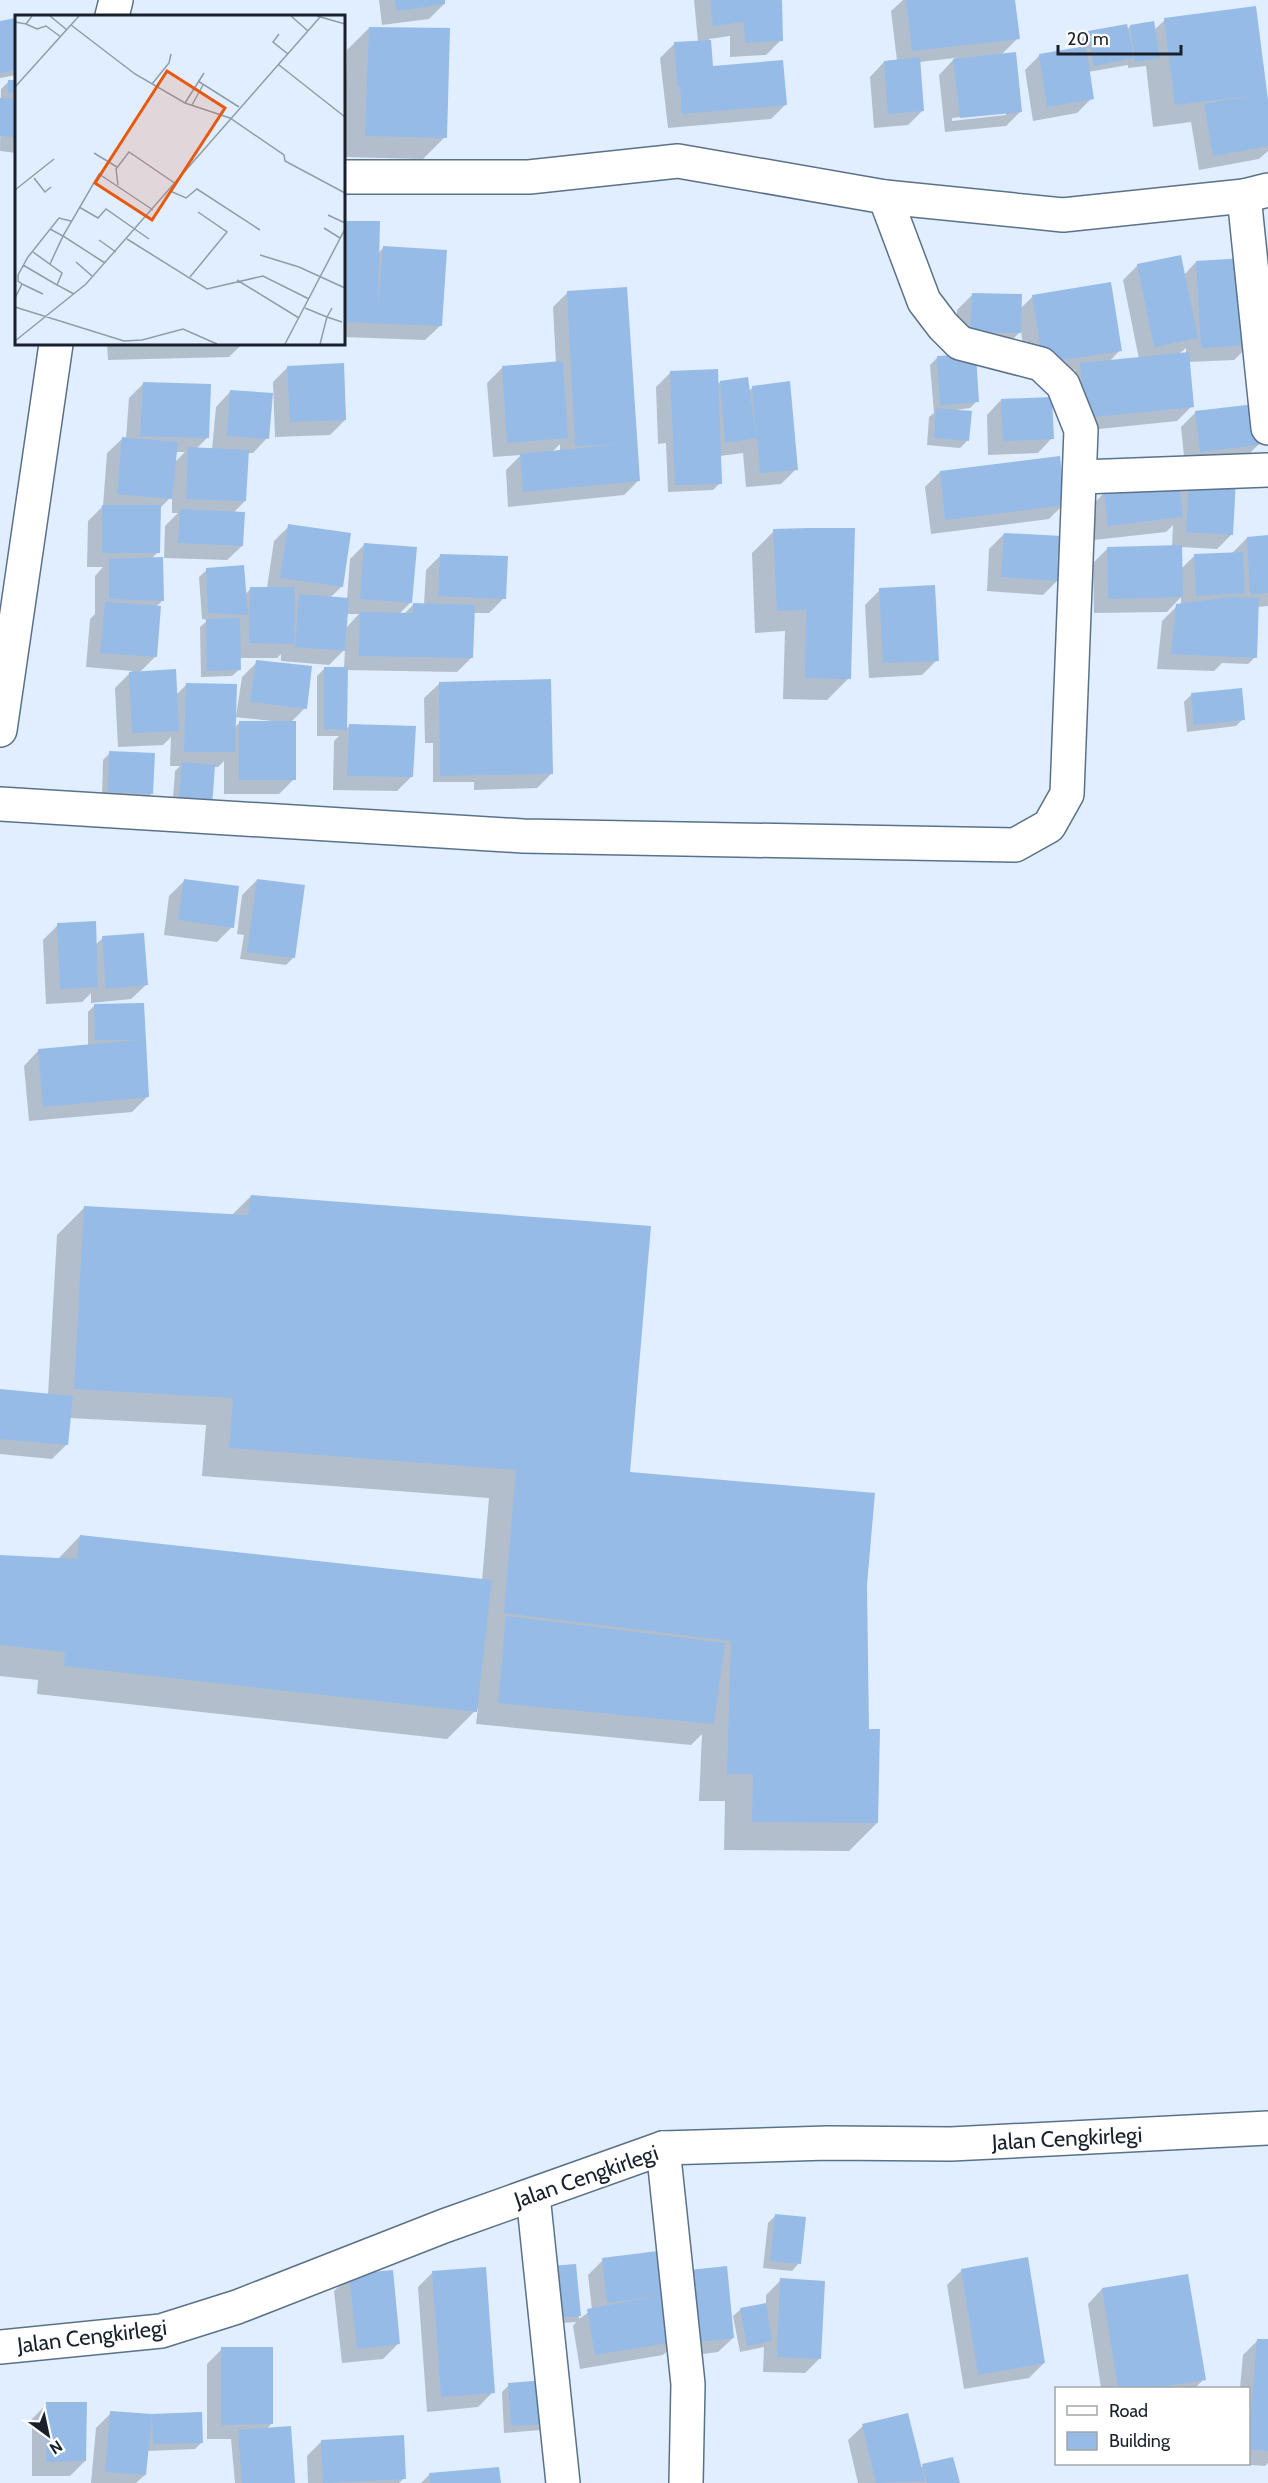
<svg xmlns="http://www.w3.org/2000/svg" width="1268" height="2483" font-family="Cabin,sans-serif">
  <rect width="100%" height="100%" fill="#e0eeff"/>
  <g fill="#0003" fill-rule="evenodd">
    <path d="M 379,0 L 443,0 L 444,4 L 429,19 L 382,25 Z"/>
    <path d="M 694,0 L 780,0 L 781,40 L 766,55 L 730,57 L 730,36 L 709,39 L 712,68 L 786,104 L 771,119 L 668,128 L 660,58 L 675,43 L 698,42 Z"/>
    <path d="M 903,0 L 1014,0 L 1018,38 L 1001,55 L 1021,111 L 1006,126 L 945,132 L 939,75 L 955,58 L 919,62 L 923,110 L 908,125 L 874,128 L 870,77 L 884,62 L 897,61 L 891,11 ZM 1006,112 L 1006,115 L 952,121 L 952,118 Z"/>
    <path d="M 16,20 L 16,75 L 0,78 L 0,22 Z"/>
    <path d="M 1165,20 L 1268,109 L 1268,151 L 1259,159 L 1199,170 L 1191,122 L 1153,127 L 1146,66 L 1128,68 L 1128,65 L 1088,72 L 1092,98 L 1077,113 L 1033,121 L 1025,70 L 1040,55 L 1083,48 L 1081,40 L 1088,32 L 1127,30 L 1130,26 L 1154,30 Z"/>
    <path d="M 369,28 L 445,137 L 423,159 L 344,157 L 347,50 Z"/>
    <path d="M 16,81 L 16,98 L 10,100 L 16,101 L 16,153 L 0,151 L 1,89 L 8,82 Z"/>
    <path d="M 344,222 L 378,223 L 378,253 L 383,248 L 440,326 L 425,340 L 344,337 Z"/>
    <path d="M 1196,262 L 1249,345 L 1234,360 L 1188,362 L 1192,406 L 1177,421 L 1070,432 L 1066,380 L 1076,370 L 1028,377 L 1021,331 L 1005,347 L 956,346 L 957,310 L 972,295 L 1020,309 L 1033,296 L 1120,350 L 1109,362 L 1139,359 L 1123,280 L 1138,265 L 1184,275 ZM 1186,348 L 1186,354 L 1179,354 Z"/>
    <path d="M 568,292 L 639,480 L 624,495 L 508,507 L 506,470 L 521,455 L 493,457 L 487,383 L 502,368 L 556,363 L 553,307 ZM 560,444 L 560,452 L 551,453 Z"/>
    <path d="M 107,344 L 242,344 L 229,357 L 108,360 Z"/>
    <path d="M 937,358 L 977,401 L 970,408 L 956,410 L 967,441 L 960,448 L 927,445 L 929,417 L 934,413 L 930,365 Z"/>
    <path d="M 288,367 L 345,420 L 330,435 L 275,437 L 273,382 Z"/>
    <path d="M 671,372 L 717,385 L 720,382 L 749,391 L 753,387 L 796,469 L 781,484 L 746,487 L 743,453 L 720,456 L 720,483 L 713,490 L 668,492 L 666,443 L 658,444 L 656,387 Z"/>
    <path d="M 144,383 L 207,438 L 196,449 L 212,450 L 216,407 L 230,392 L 267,438 L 253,453 L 247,453 L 245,501 L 233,513 L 242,546 L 227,560 L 164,558 L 165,526 L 178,513 L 172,513 L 172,496 L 159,509 L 158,552 L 151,559 L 163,600 L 155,608 L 155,657 L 139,673 L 176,695 L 187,684 L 236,716 L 242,677 L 257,662 L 305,708 L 290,723 L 294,779 L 279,794 L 224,794 L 224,761 L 218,767 L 214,767 L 172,811 L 175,771 L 180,766 L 170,766 L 171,737 L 163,745 L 118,747 L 115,688 L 132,671 L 86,667 L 90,619 L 95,614 L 95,576 L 103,567 L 87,567 L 88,521 L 103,506 L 107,453 L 122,439 L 126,439 L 129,398 ZM 175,452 L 185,452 L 174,463 ZM 234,717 L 272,721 L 272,723 L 239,723 L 234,728 Z"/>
    <path d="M 1001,400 L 1052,438 L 1038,453 L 988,455 L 987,415 Z"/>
    <path d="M 1196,412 L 1258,445 L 1243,460 L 1185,466 L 1181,427 Z"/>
    <path d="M 940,472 L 1064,504 L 1049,519 L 931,534 L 925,487 Z"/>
    <path d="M 1190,478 L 1232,534 L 1217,549 L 1181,547 L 1181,569 L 1195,555 L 1232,553 L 1247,538 L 1268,536 L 1268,606 L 1257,607 L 1255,657 L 1248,664 L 1222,663 L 1214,671 L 1157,669 L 1162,621 L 1177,606 L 1181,605 L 1181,597 L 1167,612 L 1094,613 L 1093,563 L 1108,548 L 1172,547 L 1173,525 L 1166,532 L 1094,540 L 1090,507 L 1105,492 Z"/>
    <path d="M 289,526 L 342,586 L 330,598 L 347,599 L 350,559 L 365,544 L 411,602 L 399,614 L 404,614 L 414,604 L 424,604 L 426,570 L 441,555 L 504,598 L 489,613 L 473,613 L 472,657 L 457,672 L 346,670 L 346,730 L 349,726 L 412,776 L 397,791 L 333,790 L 334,741 L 339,736 L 317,736 L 317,676 L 325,668 L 344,668 L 345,649 L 329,665 L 281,661 L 281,654 L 277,658 L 240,658 L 240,669 L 232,676 L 201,677 L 200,627 L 208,620 L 202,619 L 199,577 L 207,570 L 245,595 L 251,588 L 267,588 L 274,541 ZM 347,614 L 359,614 L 345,629 Z"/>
    <path d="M 774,531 L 849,678 L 827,700 L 783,699 L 785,631 L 755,633 L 752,553 Z"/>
    <path d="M 1004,534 L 1058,580 L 1043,595 L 987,591 L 989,549 Z"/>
    <path d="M 880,590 L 937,660 L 922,675 L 869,678 L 865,605 Z"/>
    <path d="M 439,684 L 552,773 L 537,788 L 474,790 L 474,782 L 433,782 L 433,743 L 425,743 L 424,698 Z"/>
    <path d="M 1191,695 L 1243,719 L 1236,726 L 1187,732 L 1184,702 Z"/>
    <path d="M 110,753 L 152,793 L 145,800 L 102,799 L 103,760 Z"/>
    <path d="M 257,880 L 293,958 L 286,965 L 240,959 L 244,935 L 237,934 L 242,895 Z"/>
    <path d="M 184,881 L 232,927 L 217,942 L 164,935 L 169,896 Z"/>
    <path d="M 58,925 L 95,945 L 103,938 L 146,985 L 131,999 L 91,1003 L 91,993 L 82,1002 L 46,1004 L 43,940 Z"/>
    <path d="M 96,1004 L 142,1004 L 147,1097 L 132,1112 L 29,1121 L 24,1066 L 38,1051 L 88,1046 L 88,1012 Z"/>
    <path d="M 251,1196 L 628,1473 L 865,1585 L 867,1730 L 877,1823 L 849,1851 L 724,1850 L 725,1801 L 699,1801 L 702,1734 L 691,1745 L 476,1724 L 478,1708 L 447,1739 L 37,1694 L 38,1680 L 0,1676 L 0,1557 L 57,1560 L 80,1536 L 482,1581 L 489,1498 L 202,1476 L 206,1425 L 69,1418 L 67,1444 L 52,1459 L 0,1454 L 0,1390 L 48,1395 L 57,1235 L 85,1207 L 232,1215 Z"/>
    <path d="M 775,2216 L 799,2263 L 792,2271 L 763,2268 L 768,2223 Z"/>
    <path d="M 603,2260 L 733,2338 L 718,2352 L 674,2358 L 673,2345 L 663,2355 L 580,2369 L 573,2326 L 576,2322 L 548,2324 L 575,2265 L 579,2319 L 592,2310 L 588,2275 Z"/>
    <path d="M 962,2270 L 1044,2363 L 1029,2378 L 964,2389 L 947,2285 Z"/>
    <path d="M 433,2272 L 493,2392 L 478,2407 L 427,2412 L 418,2287 Z"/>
    <path d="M 349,2276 L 398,2344 L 383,2359 L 342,2363 L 334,2291 Z"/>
    <path d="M 781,2280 L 820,2358 L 805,2373 L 763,2372 L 764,2347 L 740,2352 L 733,2316 L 741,2309 L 766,2305 L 766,2295 Z"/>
    <path d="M 1102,2289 L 1204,2379 L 1195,2388 L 1101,2388 L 1088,2304 Z"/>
    <path d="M 1258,2340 L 1268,2341 L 1268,2463 L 1265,2466 L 1236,2464 L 1248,2464 L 1248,2388 L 1240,2388 L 1243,2355 Z"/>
    <path d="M 222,2349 L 272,2423 L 266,2430 L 294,2483 L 235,2483 L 231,2439 L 207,2439 L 207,2364 Z"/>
    <path d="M 509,2385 L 547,2423 L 540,2430 L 504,2433 L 502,2392 Z"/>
    <path d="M 47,2404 L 85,2461 L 70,2476 L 32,2476 L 32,2419 Z"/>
    <path d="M 111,2413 L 152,2416 L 200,2414 L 202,2442 L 195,2449 L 147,2451 L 145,2475 L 136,2483 L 91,2483 L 96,2428 Z"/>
    <path d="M 863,2426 L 920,2468 L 923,2466 L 958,2483 L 858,2483 L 848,2440 Z"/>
    <path d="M 321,2442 L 404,2478 L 399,2483 L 308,2483 L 307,2456 Z"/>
    <path d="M 429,2475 L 499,2483 L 421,2483 Z"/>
  </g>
  <g fill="#96bbe7">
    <path d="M 395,0 L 445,0 L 445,4 L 397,11 Z"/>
    <path d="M 710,0 L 782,0 L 783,41 L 745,43 L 744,22 L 713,26 Z"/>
    <path d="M 906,0 L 1015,0 L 1020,39 L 912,51 Z"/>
    <path d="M 1256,6 L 1268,100 L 1268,146 L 1213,156 L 1204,104 L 1250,96 L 1175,105 L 1164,18 Z"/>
    <path d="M 16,18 L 16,70 L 0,73 L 0,21 Z"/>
    <path d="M 1154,21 L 1160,58 L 1135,62 L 1130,25 Z"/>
    <path d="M 1127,24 L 1134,58 L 1094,66 L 1088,31 Z"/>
    <path d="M 369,27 L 450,28 L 447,138 L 365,136 Z"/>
    <path d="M 711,40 L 713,66 L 783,60 L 787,105 L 682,114 L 680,86 L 677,86 L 674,42 Z"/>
    <path d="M 1086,46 L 1094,99 L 1047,107 L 1039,54 Z"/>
    <path d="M 1016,52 L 1022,112 L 960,118 L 953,59 Z"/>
    <path d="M 920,57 L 924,111 L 888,114 L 884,61 Z"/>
    <path d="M 8,80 L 16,80 L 16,92 L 8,93 Z"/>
    <path d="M 0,98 L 16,99 L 16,137 L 0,136 Z"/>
    <path d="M 344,221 L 380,221 L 378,307 L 383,246 L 447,250 L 442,326 L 344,322 Z"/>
    <path d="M 1181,255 L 1198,338 L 1154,347 L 1137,264 Z"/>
    <path d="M 1246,258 L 1251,345 L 1201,348 L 1196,261 Z"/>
    <path d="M 1111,282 L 1122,351 L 1043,363 L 1032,295 Z"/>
    <path d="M 627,287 L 640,481 L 523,492 L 520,454 L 620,444 L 575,446 L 567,291 Z"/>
    <path d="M 972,293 L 1022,294 L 1021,333 L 970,332 Z"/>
    <path d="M 1189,352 L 1194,407 L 1085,418 L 1080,363 Z"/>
    <path d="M 976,354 L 979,402 L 940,405 L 937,356 Z"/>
    <path d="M 563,361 L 568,438 L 507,443 L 502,366 Z"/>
    <path d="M 344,363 L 346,420 L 290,422 L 287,366 Z"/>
    <path d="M 718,369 L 722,484 L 675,485 L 670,371 Z"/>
    <path d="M 748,377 L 756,436 L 752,386 L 790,381 L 798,470 L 760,473 L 757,438 L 725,443 L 720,381 Z"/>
    <path d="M 143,382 L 211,384 L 209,438 L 140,436 Z"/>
    <path d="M 230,390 L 273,393 L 269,439 L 227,436 Z"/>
    <path d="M 1052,397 L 1054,439 L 1003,441 L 1001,399 Z"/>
    <path d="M 1255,404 L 1259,445 L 1200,452 L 1195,411 Z"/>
    <path d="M 936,408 L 972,411 L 969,441 L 934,438 Z"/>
    <path d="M 122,437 L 178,442 L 172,499 L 117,494 Z"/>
    <path d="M 188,447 L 249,450 L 246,501 L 186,499 Z"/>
    <path d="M 1060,456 L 1065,505 L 945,520 L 940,471 Z"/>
    <path d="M 1189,476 L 1236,479 L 1233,535 L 1186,532 Z"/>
    <path d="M 1179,482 L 1183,517 L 1108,526 L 1104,491 Z"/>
    <path d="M 102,505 L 161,505 L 160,553 L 102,553 Z"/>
    <path d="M 180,509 L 245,512 L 243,546 L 178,543 Z"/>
    <path d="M 288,524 L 351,533 L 343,587 L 280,578 Z"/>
    <path d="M 809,528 L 855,528 L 851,679 L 805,678 L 806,610 L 777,611 L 773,529 Z"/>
    <path d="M 1004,533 L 1062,536 L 1059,581 L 1001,577 Z"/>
    <path d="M 1268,535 L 1268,593 L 1250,594 L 1247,537 Z"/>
    <path d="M 364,543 L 417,547 L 412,603 L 360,599 Z"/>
    <path d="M 1182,545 L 1183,597 L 1108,599 L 1107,547 Z"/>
    <path d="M 1243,552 L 1245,593 L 1196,596 L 1194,554 Z"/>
    <path d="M 440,554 L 508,556 L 506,599 L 438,596 Z"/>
    <path d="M 163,557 L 164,601 L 109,599 L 109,559 Z"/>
    <path d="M 244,565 L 248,615 L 208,613 L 206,568 Z"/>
    <path d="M 935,585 L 939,661 L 883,663 L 879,588 Z"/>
    <path d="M 250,587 L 295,587 L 294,644 L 249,643 Z"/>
    <path d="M 299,594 L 349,598 L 345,651 L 295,647 Z"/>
    <path d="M 1232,597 L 1259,598 L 1257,658 L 1171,654 L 1176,604 Z"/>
    <path d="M 105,602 L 161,606 L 157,657 L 100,653 Z"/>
    <path d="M 413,603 L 475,605 L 473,658 L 359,656 L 360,612 L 413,613 Z"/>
    <path d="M 240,618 L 241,670 L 207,671 L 206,619 Z"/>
    <path d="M 256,660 L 312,666 L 307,709 L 250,702 Z"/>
    <path d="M 324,667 L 348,667 L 347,730 L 324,729 Z"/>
    <path d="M 176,669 L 179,731 L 132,733 L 129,672 Z"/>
    <path d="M 551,679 L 553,774 L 440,776 L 439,682 Z"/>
    <path d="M 186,683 L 237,684 L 235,752 L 184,752 Z"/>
    <path d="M 1242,688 L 1245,720 L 1194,725 L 1191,693 Z"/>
    <rect x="239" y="721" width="57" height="59"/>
    <path d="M 349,724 L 416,726 L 413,777 L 347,776 Z"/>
    <path d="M 109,751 L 155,753 L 153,794 L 108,792 Z"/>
    <path d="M 182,762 L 215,765 L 212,807 L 178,805 Z"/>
    <path d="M 184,879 L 239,886 L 234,928 L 178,920 Z"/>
    <path d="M 257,879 L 305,885 L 295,958 L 247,952 Z"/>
    <path d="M 96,921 L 98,987 L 60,989 L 57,923 Z"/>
    <path d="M 144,933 L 148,985 L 106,989 L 102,936 Z"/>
    <path d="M 144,1003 L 149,1097 L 43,1107 L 38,1049 L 138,1040 L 95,1040 L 94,1004 Z"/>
    <path d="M 251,1195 L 651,1226 L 630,1472 L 875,1493 L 867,1585 L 869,1729 L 880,1729 L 878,1823 L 752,1822 L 753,1774 L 727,1774 L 731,1641 L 504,1613 L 516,1470 L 229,1448 L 233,1398 L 74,1389 L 84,1206 L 248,1215 Z"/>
    <path d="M 0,1389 L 73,1396 L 68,1445 L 0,1439 Z"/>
    <path d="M 80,1535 L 492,1580 L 477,1712 L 64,1666 L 65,1652 L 0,1645 L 0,1555 L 77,1559 Z"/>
    <path d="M 506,1616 L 725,1643 L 714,1724 L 498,1703 Z"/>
    <path d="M 775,2214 L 806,2217 L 801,2264 L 770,2261 Z"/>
    <path d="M 666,2250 L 680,2341 L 595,2355 L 587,2309 L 659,2296 L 607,2303 L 602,2258 Z"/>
    <path d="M 1028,2257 L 1045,2363 L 978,2375 L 961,2269 Z"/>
    <path d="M 576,2264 L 581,2316 L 555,2318 L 551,2266 Z"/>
    <path d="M 727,2266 L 734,2338 L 689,2343 L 680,2271 Z"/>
    <path d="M 486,2267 L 495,2393 L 441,2397 L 432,2271 Z"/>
    <path d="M 393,2270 L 400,2344 L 357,2349 L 349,2274 Z"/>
    <path d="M 1188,2274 L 1206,2380 L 1152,2388 L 1118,2388 L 1102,2288 Z"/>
    <path d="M 780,2278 L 825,2281 L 821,2359 L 777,2357 Z"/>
    <path d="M 766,2303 L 772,2341 L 747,2346 L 740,2308 Z"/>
    <path d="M 1257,2339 L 1268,2339 L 1268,2451 L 1248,2449 Z"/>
    <path d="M 221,2347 L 273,2347 L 273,2424 L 221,2425 Z"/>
    <path d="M 546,2380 L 549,2424 L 511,2426 L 508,2383 Z"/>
    <path d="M 46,2402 L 87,2402 L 86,2461 L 46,2462 Z"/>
    <path d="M 110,2411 L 152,2414 L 146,2475 L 105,2472 Z"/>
    <path d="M 202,2412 L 203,2443 L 153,2444 L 152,2414 Z"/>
    <path d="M 908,2413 L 925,2481 L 876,2483 L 862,2424 Z"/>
    <path d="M 291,2426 L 295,2483 L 242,2483 L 238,2430 Z"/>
    <path d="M 404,2435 L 406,2479 L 323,2483 L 321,2440 Z"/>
    <path d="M 953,2457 L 960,2483 L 927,2483 L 922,2464 Z"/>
    <path d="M 499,2467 L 501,2483 L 430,2483 L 429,2473 Z"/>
  </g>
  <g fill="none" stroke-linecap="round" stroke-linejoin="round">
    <defs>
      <g id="minor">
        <path d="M 344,177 L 529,177 L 678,161 L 885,197 L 1063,215 L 1244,196 L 1268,190"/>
        <path d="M 1244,196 L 1268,428"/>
        <path d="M 1082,477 L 1268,470"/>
        <path d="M 0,804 L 523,836 L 1015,845 L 1049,826 L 1067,794 L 1081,430 L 1063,385 L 1041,364 L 960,343 L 943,326 L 924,301 L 885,197"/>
        <path d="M 663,2148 L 688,2384 L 686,2483"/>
        <path d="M 533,2195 L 563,2483"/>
        <path d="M 0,2347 L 161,2331 L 237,2307 L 444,2226 L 663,2148 L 828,2143 L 951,2144 L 1268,2128"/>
      </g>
      <g id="tertiary">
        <path d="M 112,16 L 116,0"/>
        <path d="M 0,730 L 56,344"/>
      </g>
    </defs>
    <use href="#minor" stroke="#5b7189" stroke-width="36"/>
    <use href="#tertiary" stroke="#5b7189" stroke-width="36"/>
    <use href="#minor" stroke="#fff" stroke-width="33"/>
    <use href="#tertiary" stroke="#fff" stroke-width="33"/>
  </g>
  <g text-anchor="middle" stroke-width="4.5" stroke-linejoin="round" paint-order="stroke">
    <g font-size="22" fill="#18212b" stroke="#fff">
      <text transform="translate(1067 2138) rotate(-3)" y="8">Jalan Cengkirlegi</text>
      <text transform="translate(586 2176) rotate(-19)" y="8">Jalan Cengkirlegi</text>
      <text transform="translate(92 2336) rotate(-7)" y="8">Jalan Cengkirlegi</text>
    </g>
  </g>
  <g transform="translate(15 15)">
    <rect width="330" height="330" fill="#e0eeff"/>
    <path fill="none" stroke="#909caa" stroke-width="1.5" d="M 35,1 L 52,15M 276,1 L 293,16M 302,1 L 330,9M 0,7 L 11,9 L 17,1M 11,9 L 22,14 L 31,11 L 46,22M 56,10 L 120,59 L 170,88 L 215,103 L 269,140 L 270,146 L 330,178M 264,19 L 258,27 L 273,39M 264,50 L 330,102M 183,66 L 224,92M 137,69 L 154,48 L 156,39M 0,72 L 64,1M 170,88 L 189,58M 177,90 L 188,70M 79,138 L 102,152M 19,163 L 30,177 L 36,172M 103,170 L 101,154 L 114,137 L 161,169M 0,175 L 39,144M 155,176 L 171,183 L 182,174 L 245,215M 64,192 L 83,203 L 91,194 L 134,224M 313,200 L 330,208M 309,213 L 325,223M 112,224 L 192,274 L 248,261 L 294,284M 84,225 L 101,237M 18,237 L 47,258 L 42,270 L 59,279M 245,240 L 284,252 L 330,273M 61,247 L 77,261M 90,248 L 48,221 L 84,159 L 138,195M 35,249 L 48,221 L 35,214M 8,250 L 42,270M 175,262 L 212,217 L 183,197M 222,265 L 284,303M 7,269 L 28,279M 0,283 L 7,269 L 3,266 L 3,260 L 13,242 L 44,203 L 56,206M 0,292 L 109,326 L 127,325 L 168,314 L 202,329M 290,293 L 312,302 L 305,329M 317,293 L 312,302 L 327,307M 0,326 L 71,269 L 306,1M 270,329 L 330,214"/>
    <path fill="#e8590c" fill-opacity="0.15" stroke="#e8590c" stroke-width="3" d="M 152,56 L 210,93 L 137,205 L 80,168 Z"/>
    <rect width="330" height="330" fill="none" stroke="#18212b" stroke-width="3"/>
  </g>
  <rect x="1055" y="2387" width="195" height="78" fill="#ffffff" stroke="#a3a6aa" stroke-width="1.5"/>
  <rect x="1067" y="2406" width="30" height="9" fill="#ffffff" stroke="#a3a6aa" stroke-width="1.5"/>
  <text x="1109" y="2417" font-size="18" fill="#18212b">Road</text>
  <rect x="1067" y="2432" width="30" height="18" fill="#96bbe7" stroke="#a3a6aa" stroke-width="1.5"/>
  <text x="1109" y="2447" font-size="18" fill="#18212b">Building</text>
  <g transform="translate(48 2435) rotate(147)" stroke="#ffffff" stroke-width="4.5" paint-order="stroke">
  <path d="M0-4.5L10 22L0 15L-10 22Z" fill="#18212b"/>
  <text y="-9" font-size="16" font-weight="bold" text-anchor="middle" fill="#18212b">N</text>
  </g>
  <path d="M1058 45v9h123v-9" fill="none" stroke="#18212b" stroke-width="3"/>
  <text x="1067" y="45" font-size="18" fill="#18212b" stroke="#ffffff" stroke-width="4.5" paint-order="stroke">20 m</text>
</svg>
